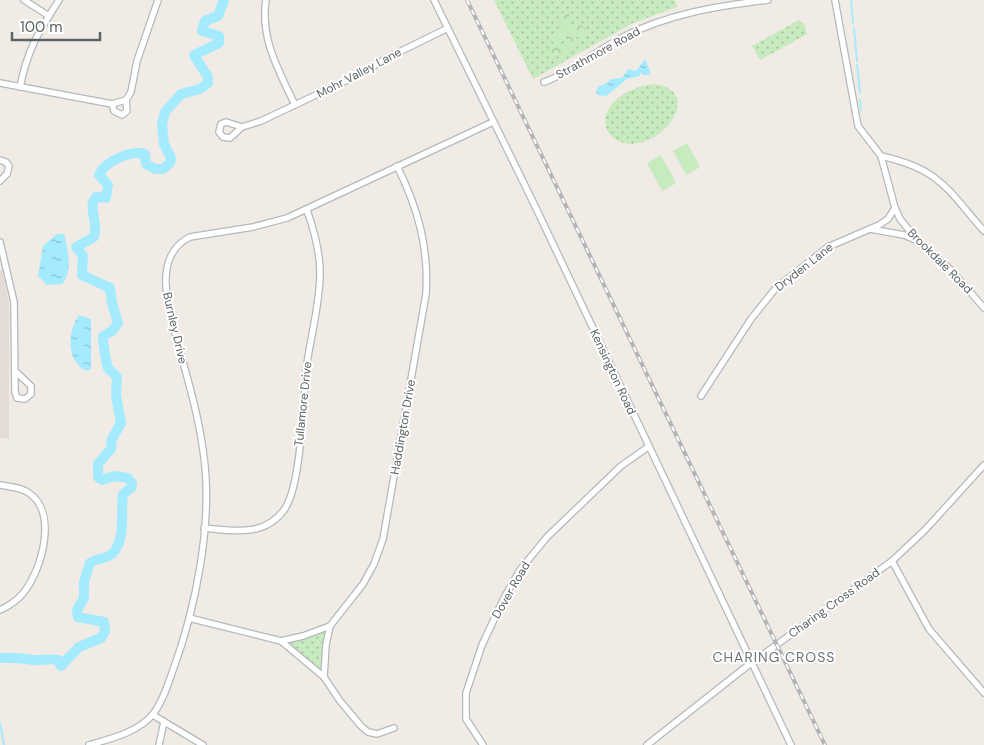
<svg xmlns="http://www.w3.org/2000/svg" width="984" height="745" font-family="'DM Sans',sans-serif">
  <defs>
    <pattern id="grass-dots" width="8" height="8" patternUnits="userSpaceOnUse" patternTransform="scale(1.25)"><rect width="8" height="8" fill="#c7eabe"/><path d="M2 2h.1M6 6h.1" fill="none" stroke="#a5c19e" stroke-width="1.8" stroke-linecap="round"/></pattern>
    <pattern id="park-crowns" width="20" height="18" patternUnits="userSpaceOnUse" patternTransform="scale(1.25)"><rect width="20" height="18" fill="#c7eabe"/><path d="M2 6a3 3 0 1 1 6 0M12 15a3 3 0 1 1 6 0" fill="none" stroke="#a5c19e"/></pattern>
    <pattern id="water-ripples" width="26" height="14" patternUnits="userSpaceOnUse" patternTransform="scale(1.25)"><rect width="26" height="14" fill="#a5ebff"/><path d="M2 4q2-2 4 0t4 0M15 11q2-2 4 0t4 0" fill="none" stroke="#8ac2d2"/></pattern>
  </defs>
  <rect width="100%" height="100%" fill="#f0ebe4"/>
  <path fill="#e2dcd4" d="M 0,270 L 3,271 L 9,305 L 9,439 L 0,438 Z"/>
  <g fill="url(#grass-dots)">
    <path d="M 494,0 L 675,0 L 677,7 L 633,23 L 533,79 Z"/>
    <path d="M 799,20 L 805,25 L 807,34 L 760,60 L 752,46 Z"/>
    <path d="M 655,84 C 707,92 659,155 621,142 C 614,140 608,134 606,127 C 600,101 635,85 655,84 Z"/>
    <path d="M 324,630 L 326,632 L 322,668 L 319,669 L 289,644 Z"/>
  </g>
  <path fill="url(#park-crowns)" d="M 563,13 L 569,14 L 572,25 L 580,23 L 586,31 L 583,37 L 576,37 L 573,41 L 576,45 L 569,49 L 570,53 L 565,58 L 551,55 L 549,50 L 555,46 L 565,49 L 570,35 L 550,43 L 548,40 L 549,37 L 561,30 L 563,26 L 559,18 Z"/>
  <g fill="#c7eabe">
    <path d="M 687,143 L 700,167 L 686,175 L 673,151 Z"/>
    <path d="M 661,155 L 676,183 L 662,191 L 647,163 Z"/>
  </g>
  <g fill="url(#water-ripples)">
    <path d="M 645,59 L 650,71 L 650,75 L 643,75 L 640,72 L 640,76 L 627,79 L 606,96 L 597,95 L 596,91 L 599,86 L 607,83 L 611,79 L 622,78 L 628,69 L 636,71 Z"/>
    <path d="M 57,234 L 64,234 L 65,237 C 68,253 73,271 62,284 L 47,285 L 38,276 L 43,246 Z"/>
    <path d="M 79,315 L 91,319 L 91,369 L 86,371 C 66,360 67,333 79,315 Z"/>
  </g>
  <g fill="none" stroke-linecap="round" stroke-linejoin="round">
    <g stroke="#a5ebff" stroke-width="2">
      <path d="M 851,0 L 853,23"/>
      <path d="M 854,28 L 857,61"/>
      <path d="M 857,65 L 860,93"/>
      <path d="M 860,100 L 861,110"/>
      <path d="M 0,723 L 4,745"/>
    </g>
    <path stroke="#a5ebff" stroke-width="10" d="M 0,658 C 14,657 19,658 33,660 C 41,661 49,658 58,660 L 61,666 L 79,647 L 101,638 L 105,631 L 104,622 L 78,617 L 77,610 L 84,598 L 84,582 L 90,563 C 96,558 106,559 112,554 C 127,539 120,512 123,494 L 131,488 L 132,483 L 128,478 L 114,476 L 102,480 L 98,477 L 98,464 L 111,449 L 112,439 L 121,423 L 116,395 L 117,377 C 115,374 111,372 108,368 C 107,366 102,339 103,336 L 112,331 L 118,323 L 112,303 L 110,288 L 82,275 L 83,256 L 76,247 L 94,237 C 99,222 87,207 96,197 L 106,198 L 108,185 L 99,175 C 105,161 131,150 145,154 L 146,164 L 155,169 L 163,169 L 170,163 L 171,158 L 164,144 L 162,124 L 165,112 L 181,94 L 200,89 L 208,83 L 208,77 L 194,55 L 219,43 L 219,36 L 202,31 L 205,21 L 218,16 L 224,0"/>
    <defs>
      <g id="minor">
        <path d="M 24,0 L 49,16"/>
        <path d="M 266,0 C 260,39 279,71 295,105"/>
        <path d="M 434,0 L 534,204 L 791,745"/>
        <path d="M 835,0 L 858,126 L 881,156 L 895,208 L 900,219 L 918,241 L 951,270 L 984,308"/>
        <path d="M 544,82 C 564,76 600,49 621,38 C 667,14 717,6 768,0"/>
        <path d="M 0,83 L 112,104 L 126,100"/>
        <path d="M 20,87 C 28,48 38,33 59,0"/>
        <path d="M 126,100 L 131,92 L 137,61 L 158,0"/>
        <path d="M 112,104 L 114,111 L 122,115 L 127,111 L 126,100"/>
        <path d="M 242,127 L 230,138 L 223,137 L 219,132 L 221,124 L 226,122 L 242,127 L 261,121 L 360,74 L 389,57 L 448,28"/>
        <path d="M 881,156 C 940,169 947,189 984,231"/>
        <path d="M 0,160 L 6,162 L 9,166 L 7,174 L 0,181"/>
        <path d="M 870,229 L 904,235 L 916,240"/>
        <path d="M 0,242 L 14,302 L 15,392 L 17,398 L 25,399 L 31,394 L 31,386 L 15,371"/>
        <path d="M 701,396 L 751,319 L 775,289 L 828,247 L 879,225 L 888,219 L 895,208"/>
        <path d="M 0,485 C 10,487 21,487 29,493 C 58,513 42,569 24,592 C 18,600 9,606 0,610"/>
        <path d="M 204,528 C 233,531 264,537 284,510 C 302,486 303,396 307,364 C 311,334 320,304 320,273 C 320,252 314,230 307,210"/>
        <path d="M 892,561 L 929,629 L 984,693"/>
        <path d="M 189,618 L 281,641 L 303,636 L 330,626"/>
        <path d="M 281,641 L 324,677 L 340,701 L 361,726 L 368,732 L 377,734 L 394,728"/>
        <path d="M 324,677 L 326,645 L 330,626 L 363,584 L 374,564 L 383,539 L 426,294 C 429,248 418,208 397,166"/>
        <path d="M 153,715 L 203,745"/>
        <path d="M 89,745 C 110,739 139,732 153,714 C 162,703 167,687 172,673 C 196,608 214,520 203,450 C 198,413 187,377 177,340 C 172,322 167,303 166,285 C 165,265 171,246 190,237 L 253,227 L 287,218 L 493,122"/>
        <path d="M 159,745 L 164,722"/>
        <path d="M 483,745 L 466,719 L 466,693 L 482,645 L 505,596 L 520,570 L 547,537 L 621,466 L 648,447"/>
        <path d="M 647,745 L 746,667 L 892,561 L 925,530 L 984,465"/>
      </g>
    </defs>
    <use href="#minor" stroke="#b4b9bc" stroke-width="8"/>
    <use href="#minor" stroke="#fff" stroke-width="5.5"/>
    <defs>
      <path id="rail" d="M 467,0 L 825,745"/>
    </defs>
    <use href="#rail" stroke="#b3b4b5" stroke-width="4"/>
    <use href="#rail" stroke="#fff" stroke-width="2" stroke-dasharray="5.5" stroke-linecap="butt"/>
  </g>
  <g text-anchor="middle" stroke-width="4" stroke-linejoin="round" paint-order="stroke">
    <g font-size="12" fill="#5c6366" stroke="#fff">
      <text transform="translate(598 53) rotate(-29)" y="4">Strathmore Road</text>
      <text transform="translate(359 73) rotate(-28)" y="4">Mohr Valley Lane</text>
      <text transform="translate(940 261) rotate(45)" y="4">Brookdale Road</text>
      <text transform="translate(804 267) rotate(-38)" y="4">Dryden Lane</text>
      <text transform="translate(175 328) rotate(77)" y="4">Burnley Drive</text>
      <text transform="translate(613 372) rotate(65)" y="4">Kensington Road</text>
      <text transform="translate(303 404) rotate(-84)" y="4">Tullamore Drive</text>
      <text transform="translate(403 427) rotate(-80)" y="4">Haddington Drive</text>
      <text transform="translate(511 590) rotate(-60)" y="4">Dover Road</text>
      <text transform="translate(834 603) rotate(-36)" y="4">Charing Cross Road</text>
    </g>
    <g font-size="14" letter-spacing="1" fill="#6d7578" stroke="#fff">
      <text x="774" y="662">CHARING CROSS</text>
    </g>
  </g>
  <path d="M12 32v8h88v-8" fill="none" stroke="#5c6366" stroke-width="2.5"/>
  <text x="20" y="32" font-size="15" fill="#5c6366" stroke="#ffffff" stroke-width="4" paint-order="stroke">100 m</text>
</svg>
